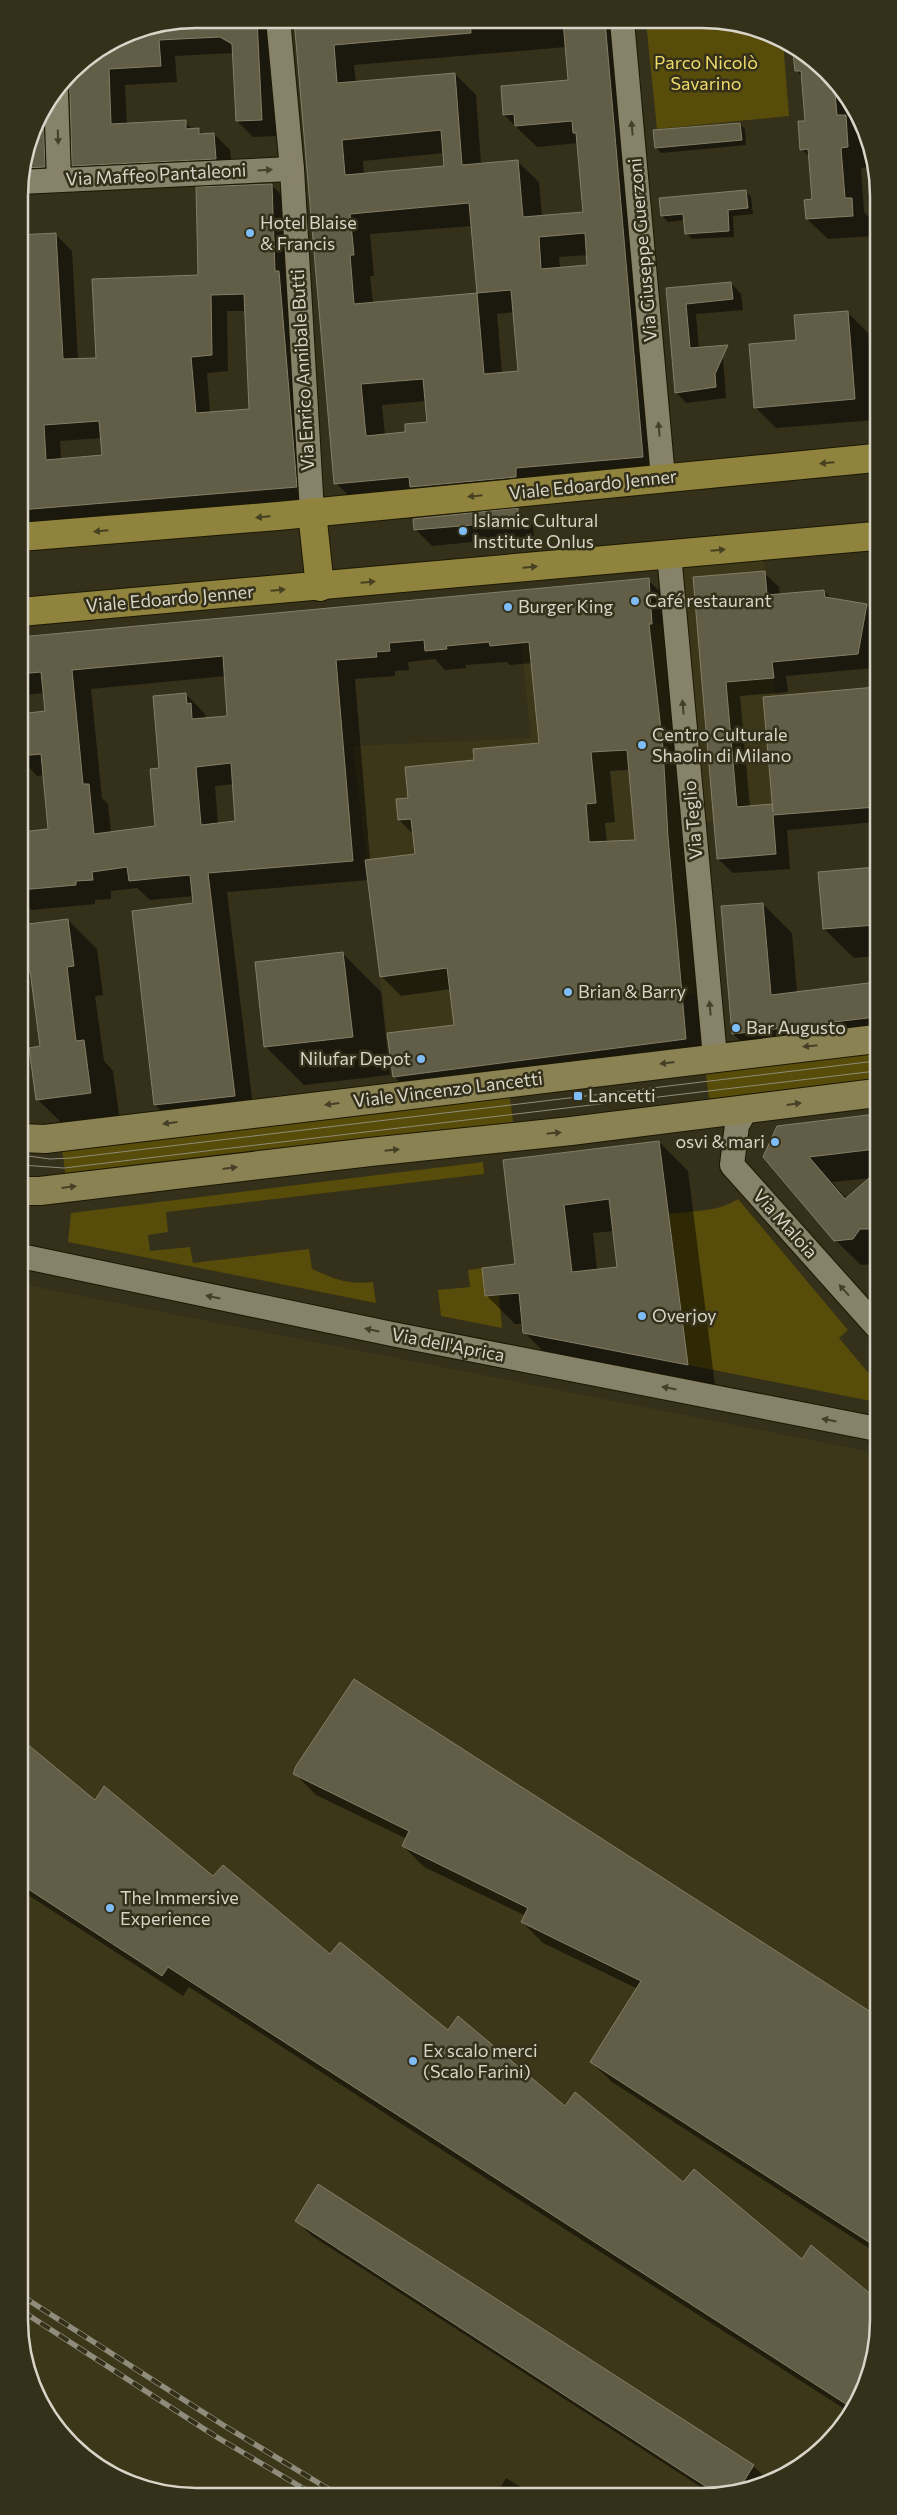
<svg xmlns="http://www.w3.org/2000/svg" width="897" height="2515" font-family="Commissioner,sans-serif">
  <rect width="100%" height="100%" fill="#34301a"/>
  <g fill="#3d371a">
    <path d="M 763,550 L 775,695 L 876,687 L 876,807 L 699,822 L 673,558 Z"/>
    <path d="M 669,623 L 705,993 L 387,1033 L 353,746 L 531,738 L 521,639 Z"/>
    <path d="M 21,1284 L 877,1453 L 878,2330 L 865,2387 L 834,2436 L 790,2472 L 736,2493 L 162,2493 L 117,2478 L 71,2445 L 42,2407 L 22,2354 Z"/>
  </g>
  <g fill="#574c09">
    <path d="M 646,22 L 736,22 L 783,40 L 789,116 L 657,129 Z"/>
    <path d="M 876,1051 L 876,1083 L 710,1106 L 705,1067 Z"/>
    <path d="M 509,1091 L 514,1129 L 66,1179 L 62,1149 Z"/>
    <path d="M 483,1162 L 484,1174 L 166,1212 L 168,1232 L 148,1235 L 150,1251 L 190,1247 L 193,1263 L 309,1249 L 312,1269 C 335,1279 347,1285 373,1282 L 376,1303 L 68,1242 L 71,1213 Z"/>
    <path d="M 738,1199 L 848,1330 L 839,1338 L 877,1383 L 877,1393 L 871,1401 L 688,1365 L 669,1214 C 692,1211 718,1212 738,1199 Z"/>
    <path d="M 482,1268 L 485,1296 L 499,1295 L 502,1328 L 441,1316 L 438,1290 L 470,1287 L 468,1270 Z"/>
  </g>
  <g fill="#0007" fill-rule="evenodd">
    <path d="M 196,19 L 272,19 L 278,136 L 253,137 L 237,121 L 234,53 L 175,56 L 177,82 L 125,85 L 127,125 L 185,122 L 193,130 L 198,129 L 203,135 L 214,134 L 230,150 L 232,175 L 90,182 L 74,165 L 71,96 L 65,98 L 61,183 L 19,185 L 37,117 L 79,63 L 121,37 L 121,39 L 144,38 L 144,29 Z"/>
    <path d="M 295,19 L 624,21 L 664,477 L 357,504 L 336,483 ZM 566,47 L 569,81 L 504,115 L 537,147 L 579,143 L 585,213 L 542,217 L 539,182 L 517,161 L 481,164 L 476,95 L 455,74 L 356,83 L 354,65 ZM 444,153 L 445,168 L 364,175 L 363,161 ZM 472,226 L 478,294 L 373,303 L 370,276 L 374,276 L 370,234 ZM 588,255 L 589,266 L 560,268 L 559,257 ZM 514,312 L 519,372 L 502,373 L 497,314 ZM 427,401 L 429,423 L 407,434 L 385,435 L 382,405 Z"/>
    <path d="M 800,50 L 827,71 L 855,111 L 857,128 L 866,137 L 868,167 L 861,168 L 864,212 L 872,220 L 873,236 L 828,239 L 807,219 L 814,200 L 810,158 L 802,149 L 806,122 L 803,78 L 796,70 L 794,51 Z"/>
    <path d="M 740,124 L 745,129 L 746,145 L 661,153 L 656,148 Z"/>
    <path d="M 271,185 L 288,201 L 313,503 L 20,527 L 19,236 L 56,235 L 72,251 L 78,360 L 97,359 L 200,277 ZM 227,311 L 246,311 L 251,410 L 210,413 L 207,373 L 228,371 ZM 102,438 L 103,456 L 61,460 L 60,441 Z"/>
    <path d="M 745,191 L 751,197 L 753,214 L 733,216 L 734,237 L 692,239 L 686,233 L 685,220 L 668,222 L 662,216 Z"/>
    <path d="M 731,283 L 741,294 L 743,310 L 696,314 L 699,348 L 712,347 L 723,358 L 726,398 L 686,403 L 676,392 L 667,289 Z"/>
    <path d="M 847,312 L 868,333 L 875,420 L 776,428 L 755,407 L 798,341 Z"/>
    <path d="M 517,510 L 533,526 L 534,536 L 432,546 L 416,530 Z"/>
    <path d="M 764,573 L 779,587 L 780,595 L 824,591 L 832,599 L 866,605 L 875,614 L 875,652 L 873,668 L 786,676 L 788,692 L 740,696 L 750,807 L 771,805 L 773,807 L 876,688 L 876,822 L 787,830 L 790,869 L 733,873 L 718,859 L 694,579 Z"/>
    <path d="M 648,580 L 667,599 L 705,1058 L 413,1096 L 394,1076 L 456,1026 L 451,989 L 401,996 L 381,976 L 369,880 L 227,892 L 254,1115 L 175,1124 L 155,1105 L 195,904 L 194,896 L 150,900 L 137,888 L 111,891 L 111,899 L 95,900 L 95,904 L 31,910 L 20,900 L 20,834 L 49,830 L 44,775 L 37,776 L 20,758 L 20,715 L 47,713 L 44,693 L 25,695 L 20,689 L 20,639 ZM 435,659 L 445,670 L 466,668 L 465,665 L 507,662 L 510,665 L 533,663 L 541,744 L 476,761 L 410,799 L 399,820 L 414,835 L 416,856 L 370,860 L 355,679 L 395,676 L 395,671 L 409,670 L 408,662 ZM 226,676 L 229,717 L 206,719 L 205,714 L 186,694 L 157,828 L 111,833 L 108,804 L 102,798 L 91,689 ZM 630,770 L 636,841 L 607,842 L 605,823 L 615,822 L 610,771 ZM 234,784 L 237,823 L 218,824 L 215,786 Z"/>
    <path d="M 876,868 L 876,956 L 854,958 L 824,929 Z"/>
    <path d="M 763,904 L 792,933 L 797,993 L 876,983 L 876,1049 L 763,1063 L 733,1034 Z"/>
    <path d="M 68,920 L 97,949 L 103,995 L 95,996 L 104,1061 L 113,1071 L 120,1122 L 67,1128 L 37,1099 L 41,1047 L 33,983 L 22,972 Z"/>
    <path d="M 343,954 L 381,992 L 390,1075 L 304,1085 L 265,1046 Z"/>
    <path d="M 876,1116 L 876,1264 L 861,1265 L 835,1240 L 777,1127 ZM 872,1178 L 847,1199 L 832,1182 Z"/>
    <path d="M 659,1142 L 688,1171 L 716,1393 L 554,1362 L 525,1333 L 524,1324 L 515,1324 L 486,1295 L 517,1266 L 505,1161 ZM 614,1231 L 619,1268 L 597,1270 L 593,1233 Z"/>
    <path d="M 355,1680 L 877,2018 L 878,2254 L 612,2082 L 591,2062 L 638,1989 L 543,1943 L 522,1922 L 526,1916 L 424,1867 L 403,1846 L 407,1839 L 316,1795 L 295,1774 Z"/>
    <path d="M 21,1740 L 95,1802 L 803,2261 L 865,2387 L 849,2412 L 189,1987 L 183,1996 L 22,1891 Z"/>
    <path d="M 319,2186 L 754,2466 L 768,2481 L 736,2493 L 710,2493 L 312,2236 L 296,2220 Z"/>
    <path d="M 506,2478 L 531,2493 L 497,2493 Z"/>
  </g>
  <g fill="#615d46" stroke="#837e66" fill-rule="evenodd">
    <path d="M 196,19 L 257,19 L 262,120 L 236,121 L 232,44 L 220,37 L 159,40 L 161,66 L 109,69 L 111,124 L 186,120 L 186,129 L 199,128 L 199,134 L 214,133 L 216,159 L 72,166 L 70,93 L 64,82 L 79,63 L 119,38 L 133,37 L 132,31 Z"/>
    <path d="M 294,19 L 470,21 L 471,33 L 334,45 L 337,83 L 455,73 L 462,165 L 518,160 L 523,217 L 583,212 L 576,133 L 573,133 L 572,121 L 515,126 L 514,114 L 503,115 L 501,86 L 568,80 L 563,21 L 605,21 L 643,457 L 516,468 L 516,477 L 410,487 L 409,477 L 334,484 ZM 441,130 L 444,166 L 345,175 L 342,140 ZM 469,203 L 477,293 L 354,304 L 350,255 L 354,255 L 350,214 ZM 585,233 L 587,265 L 541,269 L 539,237 ZM 511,290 L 518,371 L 484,374 L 477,293 ZM 423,379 L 427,422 L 405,424 L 405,432 L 366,436 L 361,384 Z"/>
    <path d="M 792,45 L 827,71 L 834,82 L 837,115 L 846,115 L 848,147 L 841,148 L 845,198 L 852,198 L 853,216 L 806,219 L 804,200 L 812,199 L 808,149 L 800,150 L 798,121 L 805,121 L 801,71 L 795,71 Z"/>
    <path d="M 43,110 L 45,167 L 23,168 L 37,117 Z"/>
    <path d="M 740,123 L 742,140 L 655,148 L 653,130 Z"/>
    <path d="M 272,184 L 275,271 L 279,271 L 297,487 L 20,510 L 19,235 L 56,233 L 63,359 L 96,358 L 92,279 L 198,275 L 196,187 ZM 244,294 L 249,409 L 196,413 L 191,357 L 212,355 L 211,295 ZM 99,421 L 102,455 L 46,460 L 44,425 Z"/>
    <path d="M 746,190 L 748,208 L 728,210 L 729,231 L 685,234 L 683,214 L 661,216 L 659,198 Z"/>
    <path d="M 731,282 L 733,299 L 686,304 L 690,348 L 728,345 L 715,374 L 716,387 L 675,393 L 666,288 Z"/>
    <path d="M 848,311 L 855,399 L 754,408 L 749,344 L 796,340 L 794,315 Z"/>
    <path d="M 518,508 L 518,521 L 414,530 L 413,519 Z"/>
    <path d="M 765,571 L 767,595 L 824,590 L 825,597 L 867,604 L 858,654 L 772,662 L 774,678 L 726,682 L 737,807 L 772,804 L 773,812 L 763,697 L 876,687 L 876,807 L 773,815 L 776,854 L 717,859 L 693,577 Z"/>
    <path d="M 649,578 L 652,624 L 649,624 L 663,748 L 668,837 L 686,1039 L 393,1077 L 387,1033 L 454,1025 L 447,968 L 380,977 L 365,860 L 415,854 L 411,819 L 398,820 L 396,799 L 408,798 L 405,767 L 474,760 L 473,749 L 539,743 L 529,642 L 490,646 L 489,642 L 446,646 L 447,649 L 425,651 L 424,640 L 389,643 L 390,651 L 376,652 L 377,657 L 336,660 L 353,861 L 208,873 L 235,1096 L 154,1105 L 132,911 L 193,903 L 190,875 L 129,881 L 127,867 L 92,872 L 93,880 L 76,881 L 76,885 L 20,890 L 20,832 L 48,829 L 41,754 L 20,756 L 20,714 L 45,711 L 41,672 L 20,674 L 20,637 ZM 223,656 L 227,716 L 192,719 L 191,703 L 187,704 L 186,693 L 153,696 L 159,768 L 150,769 L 155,826 L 94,834 L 89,784 L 83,784 L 72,670 ZM 627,750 L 635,840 L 589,842 L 586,804 L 596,803 L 591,752 ZM 231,763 L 235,821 L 201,825 L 196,767 Z"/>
    <path d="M 876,867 L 876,925 L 823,929 L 818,872 Z"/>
    <path d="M 763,903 L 771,995 L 876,982 L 876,1017 L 732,1034 L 721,906 Z"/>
    <path d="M 68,919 L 74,966 L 67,967 L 76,1041 L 84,1040 L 91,1093 L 36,1100 L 29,1048 L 40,1046 L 30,971 L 20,973 L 20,925 Z"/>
    <path d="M 343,952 L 353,1037 L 264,1047 L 255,962 Z"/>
    <path d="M 876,1114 L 876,1149 L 809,1157 L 845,1199 L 876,1172 L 876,1229 L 860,1229 L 853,1239 L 834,1241 L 763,1157 L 777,1126 Z"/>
    <path d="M 659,1141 L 688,1365 L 523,1333 L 519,1293 L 485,1296 L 482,1268 L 515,1264 L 503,1160 ZM 609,1199 L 617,1267 L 572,1272 L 564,1205 Z"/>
    <path d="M 354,1679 L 877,2016 L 878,2248 L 590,2062 L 641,1981 L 521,1922 L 528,1908 L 402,1846 L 409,1831 L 293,1774 L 296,1766 Z"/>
    <path d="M 21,1739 L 95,1800 L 104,1786 L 213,1876 L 223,1865 L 330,1954 L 340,1942 L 448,2030 L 458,2016 L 565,2106 L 575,2092 L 683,2182 L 694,2169 L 802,2259 L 811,2245 L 878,2300 L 878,2330 L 865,2387 L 852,2408 L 168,1967 L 162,1976 L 22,1885 Z"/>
    <path d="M 318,2184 L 754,2465 L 737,2492 L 716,2493 L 295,2221 Z"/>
  </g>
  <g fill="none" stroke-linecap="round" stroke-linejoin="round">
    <defs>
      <g id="minor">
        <path d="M 278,19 L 292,169 L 312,512"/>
        <path d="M 622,21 L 663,478"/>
        <path d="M 56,93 L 59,180"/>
        <path d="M 20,182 L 292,169"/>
        <path d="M 669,554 L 715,1057"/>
        <path d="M 746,1110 L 737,1125 L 732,1165 L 876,1326"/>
        <path d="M 21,1256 L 392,1334 L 877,1429"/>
      </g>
      <g id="secondary">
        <path d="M 20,1138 L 45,1139 L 876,1039"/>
        <path d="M 21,1191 L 40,1191 L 370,1152 L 571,1131 L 876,1093"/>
      </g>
      <g id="primary">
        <path d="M 312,512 L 320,587"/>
        <path d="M 20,537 L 278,516 L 875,458"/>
        <path d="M 20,612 L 875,536"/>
      </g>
    </defs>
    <use href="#minor" stroke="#1c1803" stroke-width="26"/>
    <use href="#secondary" stroke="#1c1803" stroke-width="30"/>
    <use href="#primary" stroke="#1c1803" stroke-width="30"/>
    <use href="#minor" stroke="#87826a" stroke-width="24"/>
    <use href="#secondary" stroke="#8b8254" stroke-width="28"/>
    <use href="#primary" stroke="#8f833e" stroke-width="28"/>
    <g stroke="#8f8c7b" stroke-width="1">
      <path d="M 21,1155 L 50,1159 L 71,1158 L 876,1061"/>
      <path d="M 21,1165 L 64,1168 L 876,1071"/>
    </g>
    <defs>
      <g id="rail">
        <path d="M 22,2296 L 223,2425 L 335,2493"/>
        <path d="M 22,2311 L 215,2436 L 311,2493"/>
      </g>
    </defs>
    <use href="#rail" stroke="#8f8c7b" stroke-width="5.5"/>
    <use href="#rail" stroke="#34301a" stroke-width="4" stroke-dasharray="11" stroke-linecap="butt"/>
  </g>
  <defs><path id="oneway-solid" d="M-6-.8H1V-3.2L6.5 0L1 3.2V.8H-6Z" transform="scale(1.25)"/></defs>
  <g fill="#45402a">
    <use href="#oneway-solid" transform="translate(632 128) rotate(-95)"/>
    <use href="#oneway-solid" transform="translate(58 137) rotate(88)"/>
    <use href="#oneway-solid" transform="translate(265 170) rotate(-3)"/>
    <use href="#oneway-solid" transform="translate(659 429) rotate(-95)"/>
    <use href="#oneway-solid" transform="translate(683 707) rotate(-95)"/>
    <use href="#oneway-solid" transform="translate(710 1008) rotate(-95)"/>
    <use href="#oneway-solid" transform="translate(844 1290) rotate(-132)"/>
    <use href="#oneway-solid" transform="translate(213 1297) rotate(-168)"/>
    <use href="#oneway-solid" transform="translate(372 1330) rotate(-168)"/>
    <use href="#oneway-solid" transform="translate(669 1388) rotate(-169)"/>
    <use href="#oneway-solid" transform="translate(829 1420) rotate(-169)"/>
  </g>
  <g fill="#464121">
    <use href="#oneway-solid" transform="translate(827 463) rotate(175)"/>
    <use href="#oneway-solid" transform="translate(475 496) rotate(174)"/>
    <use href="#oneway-solid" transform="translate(263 517) rotate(175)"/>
    <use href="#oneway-solid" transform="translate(101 531) rotate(175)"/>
    <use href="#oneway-solid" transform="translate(718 550) rotate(-5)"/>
    <use href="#oneway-solid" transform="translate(530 567) rotate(-5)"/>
    <use href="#oneway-solid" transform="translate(368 582) rotate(-5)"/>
    <use href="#oneway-solid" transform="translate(278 590) rotate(-5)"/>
  </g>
  <g fill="#454026">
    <use href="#oneway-solid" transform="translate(810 1046) rotate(174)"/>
    <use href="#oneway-solid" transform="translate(667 1063) rotate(173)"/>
    <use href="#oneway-solid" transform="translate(332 1104) rotate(173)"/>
    <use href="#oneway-solid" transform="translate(794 1104) rotate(-8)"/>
    <use href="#oneway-solid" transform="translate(170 1123) rotate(173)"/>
    <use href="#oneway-solid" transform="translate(554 1133) rotate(-6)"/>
    <use href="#oneway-solid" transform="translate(392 1150) rotate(-6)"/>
    <use href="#oneway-solid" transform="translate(230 1168) rotate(-7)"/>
    <use href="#oneway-solid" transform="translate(69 1187) rotate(-7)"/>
  </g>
  <g fill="#7fbdf9" stroke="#34301a" stroke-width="2">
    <circle cx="250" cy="233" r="5"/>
    <circle cx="463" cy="531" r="5"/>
    <circle cx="635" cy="601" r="5"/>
    <circle cx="508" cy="607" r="5"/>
    <circle cx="642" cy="745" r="5"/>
    <circle cx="568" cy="992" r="5"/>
    <circle cx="736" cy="1028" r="5"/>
    <circle cx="421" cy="1059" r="5"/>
    <rect x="573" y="1091" width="10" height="10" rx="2.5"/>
    <circle cx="775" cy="1142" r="5"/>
    <circle cx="642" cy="1316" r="5"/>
    <circle cx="110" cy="1908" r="5"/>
    <circle cx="413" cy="2061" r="5"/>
  </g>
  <g text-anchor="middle" stroke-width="5" stroke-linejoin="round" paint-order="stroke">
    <g font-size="18" fill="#eed969" stroke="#34301a">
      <text x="706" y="69">Parco Nicolò<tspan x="706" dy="21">Savarino</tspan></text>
    </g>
    <g font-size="18" fill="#d8d5c8" stroke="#34301a">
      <text transform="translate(156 175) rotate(-3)" y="6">Via Maffeo Pantaleoni</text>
      <text transform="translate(643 250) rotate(-95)" y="6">Via Giuseppe Guerzoni</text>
      <text transform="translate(303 370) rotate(-93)" y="6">Via Enrico Annibale Butti</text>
      <text transform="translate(593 485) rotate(-6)" y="6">Viale Edoardo Jenner</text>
      <text transform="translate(170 599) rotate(-5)" y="6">Viale Edoardo Jenner</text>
      <text transform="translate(693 820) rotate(-95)" y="6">Via Teglio</text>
      <text transform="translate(448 1090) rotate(-7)" y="6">Viale Vincenzo Lancetti</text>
      <text transform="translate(785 1224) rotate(48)" y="6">Via Maloia</text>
      <text transform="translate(448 1345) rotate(11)" y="6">Via dell'Aprica</text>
    </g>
    <g font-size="18" fill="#d8d5c8" stroke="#34301a" text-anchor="start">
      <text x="260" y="229">Hotel Blaise<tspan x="260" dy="21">&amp; Francis</tspan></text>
      <text x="473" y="527">Islamic Cultural<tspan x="473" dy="21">Institute Onlus</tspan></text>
      <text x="645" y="607">Café restaurant</text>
      <text x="518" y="613">Burger King</text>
      <text x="652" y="741">Centro Culturale<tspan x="652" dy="21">Shaolin di Milano</tspan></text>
      <text x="578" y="998">Brian &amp; Barry</text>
      <text x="746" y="1034">Bar Augusto</text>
      <text x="411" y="1065" text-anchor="end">Nilufar Depot</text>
      <text x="588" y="1102">Lancetti</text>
      <text x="765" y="1148" text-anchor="end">osvi &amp; mari</text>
      <text x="652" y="1322">Overjoy</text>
      <text x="120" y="1904">The Immersive<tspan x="120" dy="21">Experience</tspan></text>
      <text x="423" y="2057">Ex scalo merci<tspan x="423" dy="21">(Scalo Farini)</tspan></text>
    </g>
  </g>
  <path d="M0 0H897V2515H0ZM196 28H702A168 168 0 0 1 870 196V2320A168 168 0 0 1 702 2488H196A168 168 0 0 1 28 2320V196A168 168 0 0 1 196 28Z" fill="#34301a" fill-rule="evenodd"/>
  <path fill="none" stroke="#d8d5c8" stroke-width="2.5" d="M196 28H702A168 168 0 0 1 870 196V2320A168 168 0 0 1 702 2488H196A168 168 0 0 1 28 2320V196A168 168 0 0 1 196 28Z"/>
</svg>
